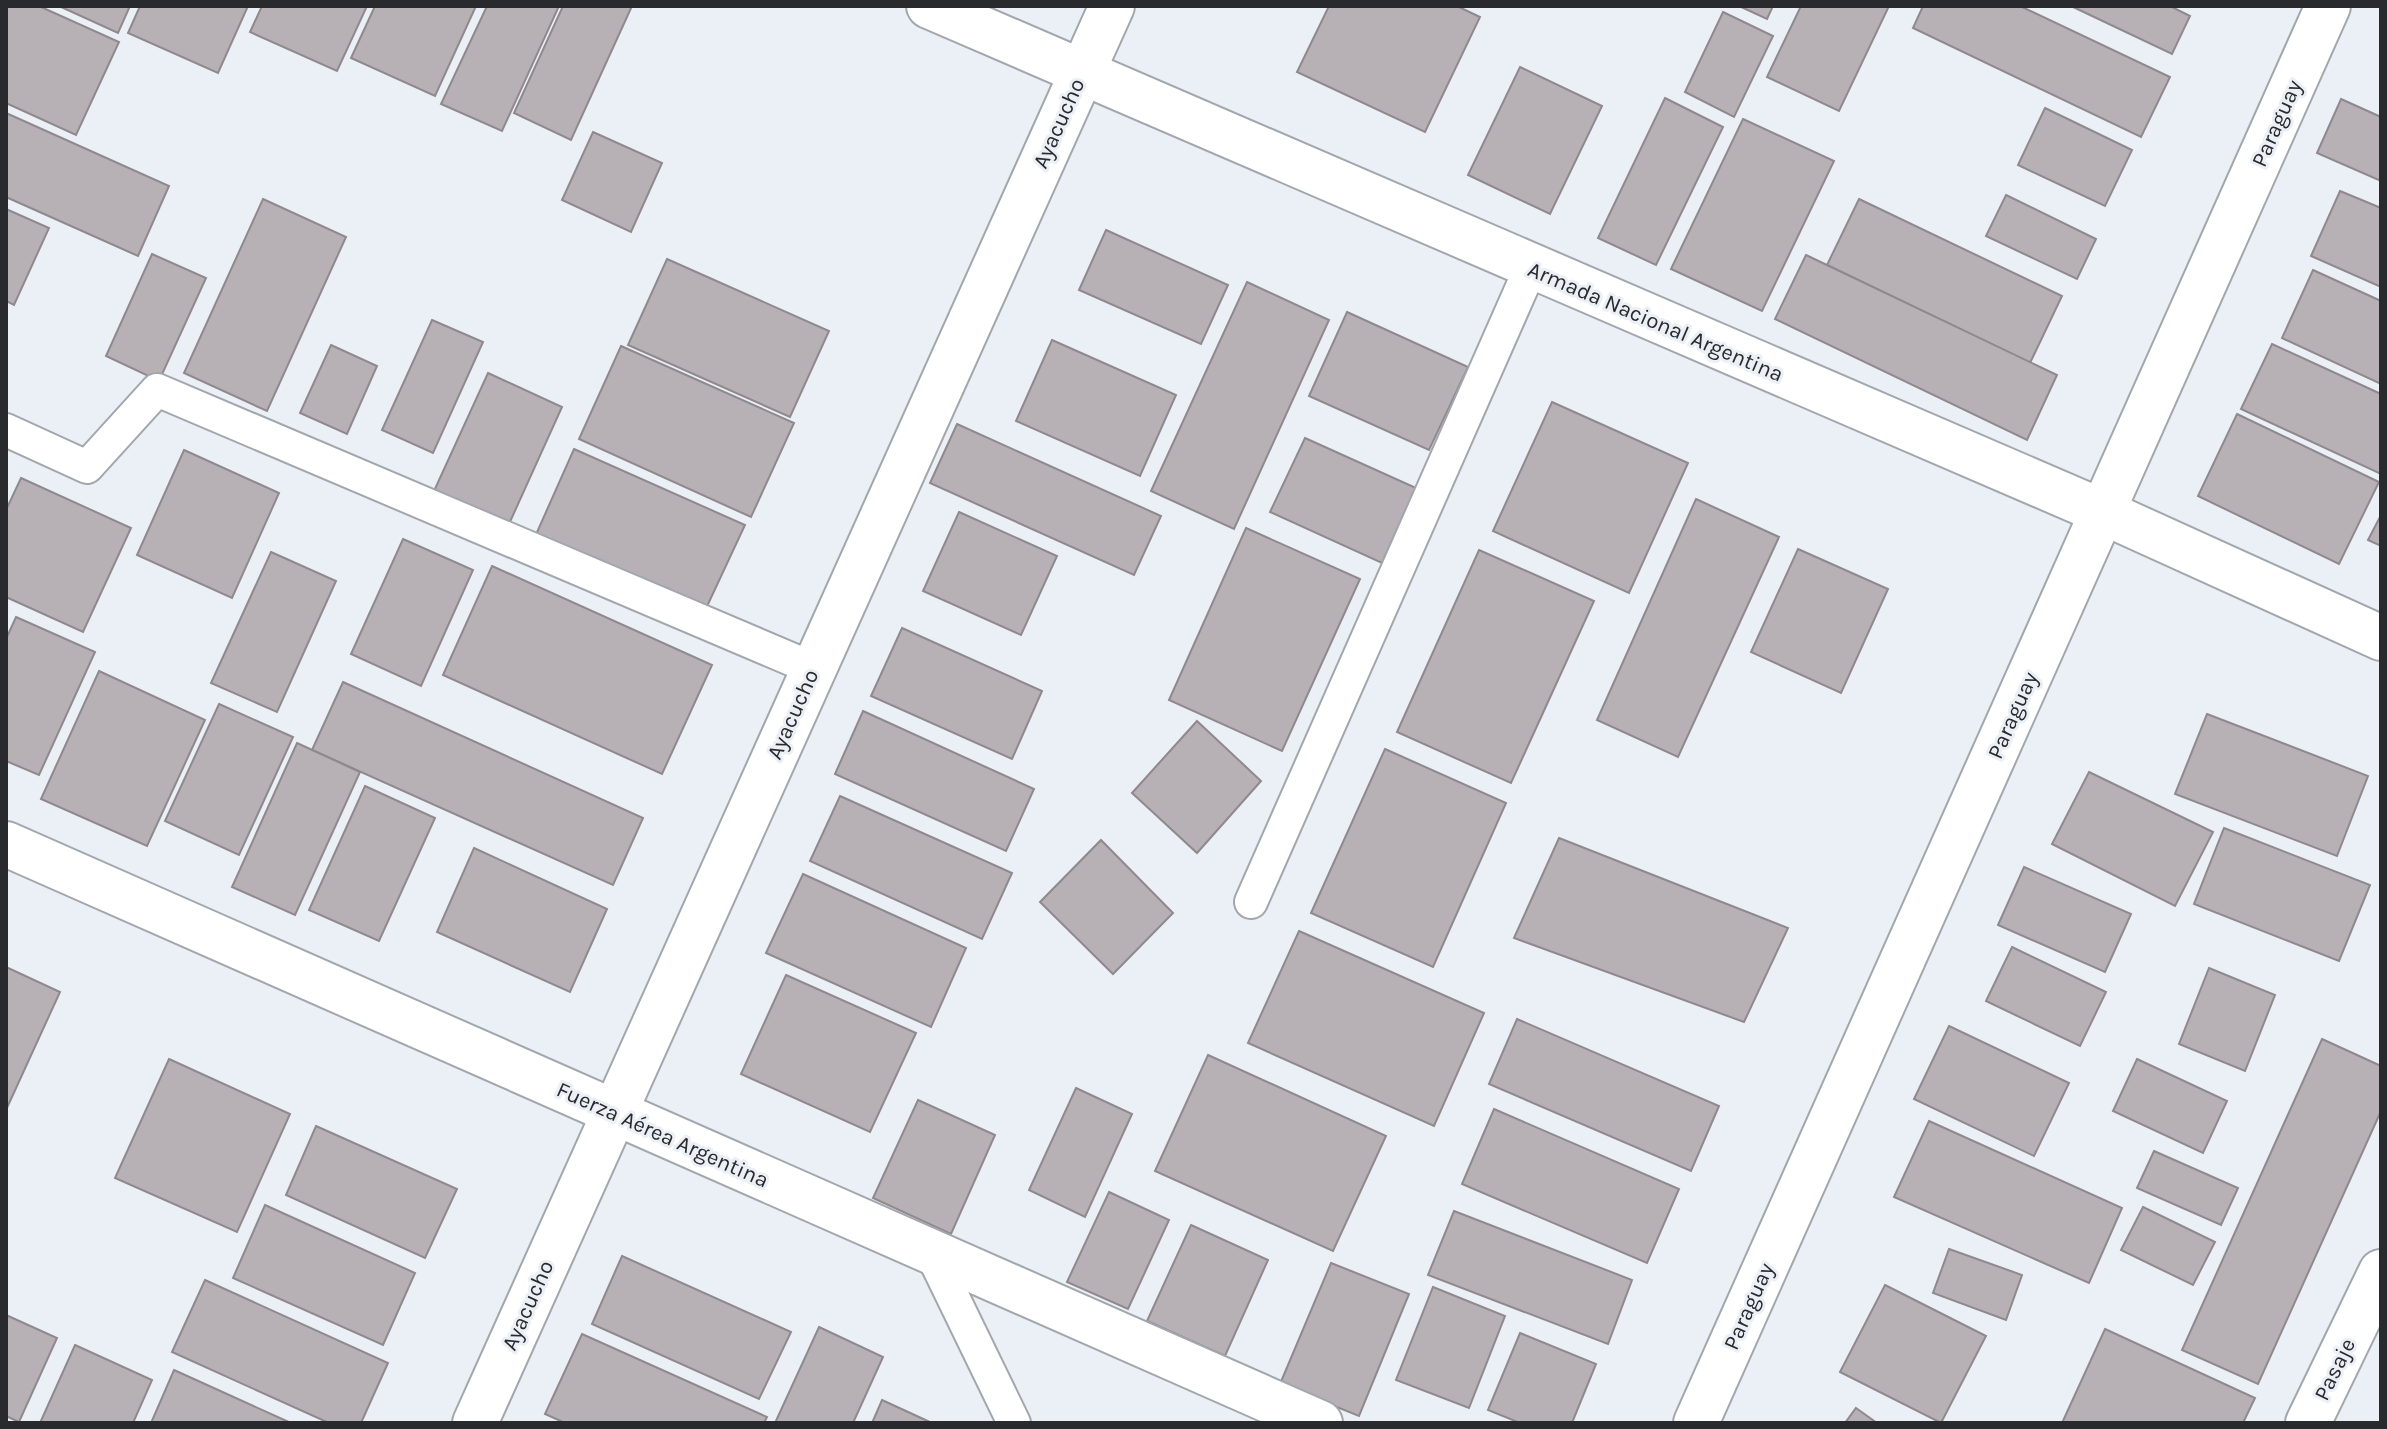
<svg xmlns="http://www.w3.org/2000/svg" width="2387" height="1429" font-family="Karla,sans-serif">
  <rect width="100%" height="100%" fill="#ebf0f6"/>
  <g fill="#b7b0b5" stroke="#8f898e" stroke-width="2">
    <path d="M 6,6 L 39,6 L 119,42 L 76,135 L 6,103 Z"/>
    <path d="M 59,6 L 130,6 L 118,33 Z"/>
    <path d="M 140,6 L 248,6 L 218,73 L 128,33 Z"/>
    <path d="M 262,6 L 367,6 L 337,71 L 250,32 Z"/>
    <path d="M 375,6 L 476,6 L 435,96 L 351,58 Z"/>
    <path d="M 487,6 L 559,6 L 502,131 L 441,104 Z"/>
    <path d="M 563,6 L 632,6 L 571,140 L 514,113 Z"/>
    <path d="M 1329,6 L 1457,6 L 1480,17 L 1425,132 L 1297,72 Z"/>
    <path d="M 1739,6 L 1773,6 L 1767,19 Z"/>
    <path d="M 1801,6 L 1889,6 L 1839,111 L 1767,77 Z"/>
    <path d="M 1923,6 L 2020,6 L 2170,77 L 2141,137 L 1913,28 Z"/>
    <path d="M 2071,6 L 2170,6 L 2190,16 L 2172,54 Z"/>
    <path d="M 1723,12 L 1773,36 L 1734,117 L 1685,92 Z"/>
    <path d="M 1520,67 L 1602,106 L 1550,214 L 1468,175 Z"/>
    <path d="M 1665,98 L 1723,127 L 1656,265 L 1598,238 Z"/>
    <path d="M 2341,99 L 2381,117 L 2381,181 L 2317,153 Z"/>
    <path d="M 2045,108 L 2132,150 L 2105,206 L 2018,165 Z"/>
    <path d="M 6,113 L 169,186 L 138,256 L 6,197 Z"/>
    <path d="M 1743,119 L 1834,161 L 1762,311 L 1671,269 Z"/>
    <path d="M 593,132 L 662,163 L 631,232 L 562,200 Z"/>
    <path d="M 2340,191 L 2381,208 L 2381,287 L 2311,256 Z"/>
    <path d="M 2006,195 L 2096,239 L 2077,279 L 1986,236 Z"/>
    <path d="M 263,199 L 346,237 L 267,411 L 184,373 Z"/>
    <path d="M 1859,199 L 2062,296 L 2030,363 L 1827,265 Z"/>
    <path d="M 6,209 L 49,228 L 14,305 L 6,301 Z"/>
    <path d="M 1106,230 L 1228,285 L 1201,344 L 1079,290 Z"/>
    <path d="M 152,254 L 206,278 L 159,381 L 106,356 Z"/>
    <path d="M 1806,255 L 2057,375 L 2027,440 L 1775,319 Z"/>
    <path d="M 667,259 L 829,331 L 790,417 L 628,345 Z"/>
    <path d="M 2313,270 L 2381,301 L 2381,384 L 2282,338 Z"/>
    <path d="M 1247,282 L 1329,320 L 1234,529 L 1151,491 Z"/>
    <path d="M 1347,312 L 1468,367 L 1429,450 L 1309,396 Z"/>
    <path d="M 432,320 L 483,342 L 433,453 L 382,430 Z"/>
    <path d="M 1052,340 L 1176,395 L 1140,476 L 1016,421 Z"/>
    <path d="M 2272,344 L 2381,394 L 2381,474 L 2241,409 Z"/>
    <path d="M 331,345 L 377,366 L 347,434 L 300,413 Z"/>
    <path d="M 621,346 L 794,423 L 751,517 L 579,439 Z"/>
    <path d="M 488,373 L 562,407 L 509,524 L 434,491 Z"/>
    <path d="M 1552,402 L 1688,463 L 1629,593 L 1493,531 Z"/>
    <path d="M 2237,414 L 2379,482 L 2339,564 L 2198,496 Z"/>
    <path d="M 957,424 L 1161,516 L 1134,575 L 930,483 Z"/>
    <path d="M 1305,438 L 1416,488 L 1382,563 L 1270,512 Z"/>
    <path d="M 574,449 L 745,525 L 703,615 L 534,539 Z"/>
    <path d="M 184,450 L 279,493 L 232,598 L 137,555 Z"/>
    <path d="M 21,478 L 131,528 L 83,632 L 6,597 L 6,510 Z"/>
    <path d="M 1696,499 L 1779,537 L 1678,757 L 1597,720 Z"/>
    <path d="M 959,512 L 1057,556 L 1021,635 L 923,591 Z"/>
    <path d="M 2381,515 L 2381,546 L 2368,540 Z"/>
    <path d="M 1246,528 L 1360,579 L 1282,751 L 1169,700 Z"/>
    <path d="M 403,539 L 473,570 L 421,686 L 351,654 Z"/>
    <path d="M 1798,549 L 1888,589 L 1841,693 L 1751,652 Z"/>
    <path d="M 1479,550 L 1594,601 L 1511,783 L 1397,732 Z"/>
    <path d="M 271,552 L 336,581 L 277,712 L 211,683 Z"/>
    <path d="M 492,566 L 712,665 L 662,774 L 443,675 Z"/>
    <path d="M 16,617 L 95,652 L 39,775 L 6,761 L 6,639 Z"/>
    <path d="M 902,628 L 1042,691 L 1012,759 L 871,696 Z"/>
    <path d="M 99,671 L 205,720 L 147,846 L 41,799 Z"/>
    <path d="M 343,682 L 643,818 L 613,885 L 312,750 Z"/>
    <path d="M 219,704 L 293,737 L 239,855 L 165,821 Z"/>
    <path d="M 863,711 L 1034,789 L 1006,851 L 835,774 Z"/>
    <path d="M 2207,714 L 2368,776 L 2337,856 L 2175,794 Z"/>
    <path d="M 1197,721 L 1261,781 L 1197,853 L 1132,793 Z"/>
    <path d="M 297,743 L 360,772 L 295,915 L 232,887 Z"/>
    <path d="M 1385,749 L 1506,803 L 1433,967 L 1311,913 Z"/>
    <path d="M 2089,772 L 2213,832 L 2175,906 L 2052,844 Z"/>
    <path d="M 365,786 L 435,818 L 379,941 L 309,910 Z"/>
    <path d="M 840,796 L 1012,873 L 982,939 L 810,861 Z"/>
    <path d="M 2224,828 L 2370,885 L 2339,961 L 2194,904 Z"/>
    <path d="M 1559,838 L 1788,928 L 1744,1022 L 1514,938 Z"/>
    <path d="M 1101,840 L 1173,913 L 1113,974 L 1040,902 Z"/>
    <path d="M 474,848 L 607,909 L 570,992 L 437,932 Z"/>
    <path d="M 2024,867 L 2131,914 L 2105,972 L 1998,925 Z"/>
    <path d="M 803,874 L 966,948 L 931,1027 L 766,953 Z"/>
    <path d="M 1299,931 L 1484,1013 L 1434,1126 L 1248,1043 Z"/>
    <path d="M 2012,947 L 2106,992 L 2080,1046 L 1986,1001 Z"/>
    <path d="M 6,967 L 60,992 L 6,1110 Z"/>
    <path d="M 2209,968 L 2275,995 L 2245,1071 L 2179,1044 Z"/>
    <path d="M 786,975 L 916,1033 L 870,1132 L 741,1074 Z"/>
    <path d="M 1517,1019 L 1719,1106 L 1691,1171 L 1489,1084 Z"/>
    <path d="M 1949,1026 L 2069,1083 L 2034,1156 L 1914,1099 Z"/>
    <path d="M 2322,1039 L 2381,1066 L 2381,1111 L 2258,1384 L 2182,1350 Z"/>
    <path d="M 1208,1055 L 1386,1136 L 1333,1251 L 1155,1171 Z"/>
    <path d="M 169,1059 L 290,1114 L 237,1232 L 115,1178 Z"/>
    <path d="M 2137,1059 L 2227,1101 L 2203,1153 L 2113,1111 Z"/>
    <path d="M 1076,1088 L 1132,1114 L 1085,1217 L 1029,1190 Z"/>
    <path d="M 918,1100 L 995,1135 L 951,1234 L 873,1198 Z"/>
    <path d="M 1494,1109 L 1679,1189 L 1647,1263 L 1462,1184 Z"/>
    <path d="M 1929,1121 L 2122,1208 L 2089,1283 L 1894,1197 Z"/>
    <path d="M 316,1126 L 457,1189 L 425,1258 L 286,1195 Z"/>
    <path d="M 2154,1151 L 2238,1188 L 2221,1225 L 2137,1188 Z"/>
    <path d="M 1109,1192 L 1169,1220 L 1128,1309 L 1067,1282 Z"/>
    <path d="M 265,1205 L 415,1273 L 383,1345 L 233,1278 Z"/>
    <path d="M 2143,1207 L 2215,1242 L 2193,1285 L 2121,1250 Z"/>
    <path d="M 1454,1211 L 1632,1280 L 1608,1344 L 1428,1275 Z"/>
    <path d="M 1191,1225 L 1268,1260 L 1225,1356 L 1147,1321 Z"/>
    <path d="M 1949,1249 L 2022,1275 L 2006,1320 L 1933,1293 Z"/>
    <path d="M 622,1256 L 791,1332 L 759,1399 L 592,1324 Z"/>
    <path d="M 1331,1263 L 1409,1294 L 1359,1416 L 1280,1384 Z"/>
    <path d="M 205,1280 L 388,1363 L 361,1423 L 329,1423 L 172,1352 Z"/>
    <path d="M 1885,1285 L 1986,1336 L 1941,1423 L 1840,1372 Z"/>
    <path d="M 1433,1287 L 1505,1316 L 1469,1408 L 1396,1380 Z"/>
    <path d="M 6,1315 L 57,1338 L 19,1422 L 6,1416 Z"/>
    <path d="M 819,1327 L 883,1357 L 853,1423 L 775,1423 Z"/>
    <path d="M 2105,1329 L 2255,1398 L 2243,1423 L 2062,1423 Z"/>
    <path d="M 1520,1333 L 1596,1364 L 1572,1423 L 1520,1423 L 1488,1410 Z"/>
    <path d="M 582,1334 L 767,1417 L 764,1423 L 565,1423 L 545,1414 Z"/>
    <path d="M 75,1345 L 152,1380 L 133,1423 L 40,1423 Z"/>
    <path d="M 174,1370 L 291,1423 L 151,1423 Z"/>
    <path d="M 882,1400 L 932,1423 L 872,1423 Z"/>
    <path d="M 1856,1408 L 1877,1423 L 1845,1423 Z"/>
  </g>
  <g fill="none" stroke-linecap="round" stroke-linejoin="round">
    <defs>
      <g id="lane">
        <path d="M 6,430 L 87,467 L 157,390 L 812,668"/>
        <path d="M 1251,902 L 1531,267"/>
        <path d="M 931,1252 L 1014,1423"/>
      </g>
      <g id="street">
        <path d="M 929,6 L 2103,512 L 2381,638"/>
        <path d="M 6,844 L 1320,1423"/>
        <path d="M 475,1423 L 1112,6"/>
        <path d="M 1696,1423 L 2328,6"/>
        <path d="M 2308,1423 L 2381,1272"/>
      </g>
    </defs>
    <use href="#lane" stroke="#a2a7ad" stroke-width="36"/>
    <use href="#street" stroke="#a2a7ad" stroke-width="48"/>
    <use href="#lane" stroke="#fff" stroke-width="32"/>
    <use href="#street" stroke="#fff" stroke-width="44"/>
  </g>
  <g text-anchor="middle" stroke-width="6" stroke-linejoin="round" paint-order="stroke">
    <g font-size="22" fill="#282a2d" stroke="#ebf0f6">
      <text transform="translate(1058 123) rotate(-66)" y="8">Ayacucho</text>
      <text transform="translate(2276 123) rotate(-66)" y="8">Paraguay</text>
      <text transform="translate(1656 321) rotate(23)" y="8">Armada Nacional Argentina</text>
      <text transform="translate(792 714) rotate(-66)" y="8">Ayacucho</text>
      <text transform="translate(2012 715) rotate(-66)" y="8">Paraguay</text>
      <text transform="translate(663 1134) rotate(24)" y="8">Fuerza Aérea Argentina</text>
      <text transform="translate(527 1305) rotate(-66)" y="8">Ayacucho</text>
      <text transform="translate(1748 1306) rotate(-66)" y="8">Paraguay</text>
      <text transform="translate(2334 1369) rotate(-64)" y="8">Pasaje</text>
    </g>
  </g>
  <rect width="2387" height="1429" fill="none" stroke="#282a2d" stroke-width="16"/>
</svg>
